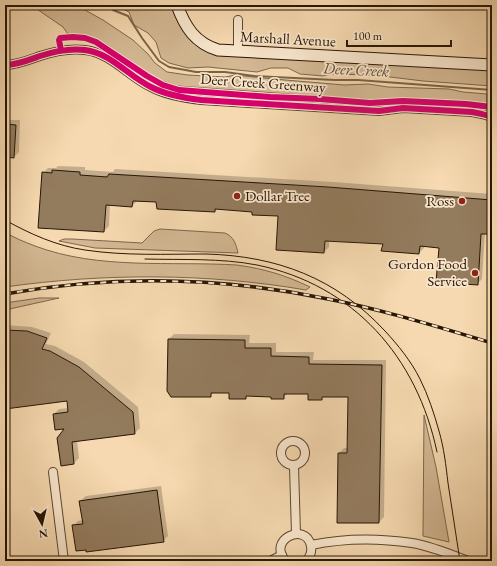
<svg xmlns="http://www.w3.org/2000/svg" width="497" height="566" font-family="'EB Garamond',serif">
  <rect width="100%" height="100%" fill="#f6d9b0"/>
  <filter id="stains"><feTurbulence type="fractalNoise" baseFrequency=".005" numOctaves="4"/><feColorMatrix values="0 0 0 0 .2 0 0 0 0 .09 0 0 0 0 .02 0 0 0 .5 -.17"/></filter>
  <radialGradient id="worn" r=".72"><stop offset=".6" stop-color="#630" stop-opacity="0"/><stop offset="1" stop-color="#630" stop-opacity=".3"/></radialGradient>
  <g fill="#d3b893" stroke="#7d674c">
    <path d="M 31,5 L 76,5 L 103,20 L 133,40 L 148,54 L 155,63 L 167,72 L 188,75 L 225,77 L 235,75 L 274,79 L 344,85 L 368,84 L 388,87 L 449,89 L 463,92 L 487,94 L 487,104 L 404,98 L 377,100 L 359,99 L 178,86 C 163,82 149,75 136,67 C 110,49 103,37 68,34 L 63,27 Z"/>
    <path d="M 107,5 L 173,5 C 183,29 183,35 205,49 L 492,69 L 492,86 L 423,81 L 374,75 L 332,74 L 323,76 L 300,74 L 288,68 L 271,68 L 257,72 L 208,67 L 188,68 L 169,63 L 161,58 L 156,42 L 148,33 L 134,25 L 129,12 L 119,7 Z"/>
    <path d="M 160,229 L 225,233 C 234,237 236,244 238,253 L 95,248 L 59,241 L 64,239 L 72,239 L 142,243 L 154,231 Z"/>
    <path d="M 5,232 C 14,238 25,242 35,246 C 99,270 170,261 237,265 C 265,269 285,275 310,287 L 306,290 C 207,273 105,273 5,287 Z"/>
    <path d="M 39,298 L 59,298 L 5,310 L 5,303 Z"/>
    <path d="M 424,415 L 436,467 L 449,542 L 423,536 Z"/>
  </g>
  <g fill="#0003">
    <path d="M 10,120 L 20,120 L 19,152 L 14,157 L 5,156 L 5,124 Z"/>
    <path d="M 58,166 L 85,167 L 85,170 L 113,172 L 115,169 L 333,182 L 492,194 L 492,230 L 489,233 L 485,233 L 482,279 L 477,284 L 440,247 L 424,246 L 424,248 L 419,253 L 384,243 L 329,240 L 329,247 L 324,252 L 279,216 L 253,211 L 218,208 L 215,211 L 157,201 L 137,201 L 132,206 L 110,204 L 109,226 L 104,231 L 43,173 L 48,168 L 56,168 Z"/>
    <path d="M 5,325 L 32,327 L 51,333 L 46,344 L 55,346 L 84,362 L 138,407 L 140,428 L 135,433 L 77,441 L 79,458 L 74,463 L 66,428 L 54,414 L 59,409 L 69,408 L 68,400 L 5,408 Z"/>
    <path d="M 174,334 L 250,335 L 249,343 L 276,343 L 276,352 L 314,352 L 313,360 L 386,360 L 384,517 L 379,522 L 339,453 L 344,448 L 348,448 L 349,396 L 324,396 L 321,399 L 309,393 L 288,393 L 283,398 L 272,396 L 248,395 L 245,398 L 230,392 L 214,392 L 210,396 L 169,339 Z"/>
    <path d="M 161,486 L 168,536 L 163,541 L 73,526 L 78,521 L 83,520 L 80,501 L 86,496 Z"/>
  </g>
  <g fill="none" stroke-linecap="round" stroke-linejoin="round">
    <path stroke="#796348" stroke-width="2" d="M 113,10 L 128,16 L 142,38 L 159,61 L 169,67 L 196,72 L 225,72 L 254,76 L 335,80 L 358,80 L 492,90"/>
  </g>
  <g fill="#937b5d" stroke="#271604">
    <path d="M 5,124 L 16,125 L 14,158 L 5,157 Z"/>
    <path d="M 52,170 L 80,172 L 80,175 L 107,177 L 109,174 L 328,187 L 492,200 L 491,233 L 489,234 L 481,234 L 478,285 L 436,282 L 439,248 L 420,246 L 419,254 L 381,251 L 383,244 L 325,241 L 324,253 L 276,250 L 278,216 L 252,215 L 252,212 L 215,209 L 215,212 L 157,209 L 156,202 L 133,201 L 132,207 L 106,205 L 104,232 L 38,228 L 42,172 L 52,173 Z"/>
    <path d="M 5,330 L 27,331 L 47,338 L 42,349 L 50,351 L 79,367 L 133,412 L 135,434 L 72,442 L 74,464 L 61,466 L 57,438 L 64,429 L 55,430 L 53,414 L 68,412 L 67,401 L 5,409 Z"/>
    <path d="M 168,339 L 245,340 L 245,348 L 271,348 L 271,356 L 309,357 L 309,364 L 382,365 L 379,523 L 337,523 L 338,453 L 347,453 L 348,397 L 322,397 L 322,400 L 308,400 L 308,394 L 284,394 L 284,399 L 271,399 L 271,397 L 246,396 L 246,399 L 229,399 L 229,393 L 211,393 L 211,397 L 171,397 L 167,391 Z"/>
    <path d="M 157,490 L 164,542 L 86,552 L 86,550 L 76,551 L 72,525 L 83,524 L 79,501 Z"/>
  </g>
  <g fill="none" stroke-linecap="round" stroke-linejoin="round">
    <defs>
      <g id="street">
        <path d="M 238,20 L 238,52"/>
        <path d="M 5,65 C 17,65 29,60 40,56 C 55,51 70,48 85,50 C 111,53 128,76 151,87 C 166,95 184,98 201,100 L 379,111 L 403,108 L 472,112 L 482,114 L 492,117"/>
        <circle cx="293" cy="453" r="12"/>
        <path d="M 294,466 L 296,534"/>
        <path d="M 53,472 L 64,561"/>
        <path d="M 311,545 C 344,538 379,538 412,543 C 431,546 450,554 468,561"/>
        <path d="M 270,561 L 282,555"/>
        <path d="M 286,561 C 266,540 306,521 311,546 C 312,552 310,557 306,561"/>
      </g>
      <path id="secondary" d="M 177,5 C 185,27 195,43 218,50 L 492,65"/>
    </defs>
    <use href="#street" stroke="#5b472f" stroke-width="10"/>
    <use href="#secondary" stroke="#271604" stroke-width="13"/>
    <use href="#street" stroke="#f9e6cc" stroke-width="8"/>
    <use href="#secondary" stroke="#f9e6cc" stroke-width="11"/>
    <g stroke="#271604" stroke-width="1">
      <path d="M 5,220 C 30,234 57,246 85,250 C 125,256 166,254 206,254 C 277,256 336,278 385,331 C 398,345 411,361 420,379 C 428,395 434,413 439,431 C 444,448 446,466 448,483 C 452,509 456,535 460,561"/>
      <path d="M 145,259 C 182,260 221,258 257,265 C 354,285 417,357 437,452"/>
    </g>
    <defs>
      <path id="rail" d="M 5,294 C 112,275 222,277 328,299 C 384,310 438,327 492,343"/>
    </defs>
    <use href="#rail" stroke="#271604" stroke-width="3.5"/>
    <use href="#rail" stroke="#f9e6cc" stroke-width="2" stroke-dasharray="6" stroke-linecap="butt"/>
    <defs>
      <g id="cycleway">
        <path d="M 61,50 L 59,40 L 60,38 L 73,37 L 85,38 L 96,42 L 147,76 L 163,85 L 179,90 L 270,97 L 320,99 L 370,103 L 403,101 L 466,104 L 492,107"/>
        <path d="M 5,65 C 17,65 29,60 40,56 C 55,51 70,48 85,50 C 111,53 128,76 151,87 C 166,95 184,98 201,100 L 379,111 L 403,108 L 472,112 L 482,114 L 492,117"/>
      </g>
    </defs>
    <use href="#cycleway" stroke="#f9e6cc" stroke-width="8"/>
    <use href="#cycleway" stroke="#d6006c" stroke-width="6"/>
  </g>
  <g fill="#8f2418" stroke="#f9e6cc" stroke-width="1.5">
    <circle cx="237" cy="196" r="4"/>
    <circle cx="462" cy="201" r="4"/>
    <circle cx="475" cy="273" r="4"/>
  </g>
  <g text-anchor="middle" stroke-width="3.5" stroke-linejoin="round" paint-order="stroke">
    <g font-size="15" fill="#271604" stroke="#f9e6cc">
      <text transform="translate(288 39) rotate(3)" y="5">Marshall Avenue</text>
      <text transform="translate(263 83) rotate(4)" y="5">Deer Creek Greenway</text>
    </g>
    <g font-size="15" fill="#271604" stroke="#f9e6cc" text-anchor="end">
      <text x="245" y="201" text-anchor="start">Dollar Tree</text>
      <text x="454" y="206">Ross</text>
      <text x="467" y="269">Gordon Food<tspan x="467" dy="17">Service</tspan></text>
    </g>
    <g font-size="16" font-style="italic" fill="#5e4a32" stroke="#f9e6cc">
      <text transform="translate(356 69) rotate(3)" y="6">Deer Creek</text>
    </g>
  </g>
  <rect width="497" height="566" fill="none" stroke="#f6d9b0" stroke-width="20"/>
  <rect x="6" y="6" width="485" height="554" fill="none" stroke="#271604" stroke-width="2"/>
  <rect x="10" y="10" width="477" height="546" fill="none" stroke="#271604"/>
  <g transform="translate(42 524) rotate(172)" stroke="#f9e6cc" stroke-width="3" paint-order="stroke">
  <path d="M0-3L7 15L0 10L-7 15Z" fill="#271604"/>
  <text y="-6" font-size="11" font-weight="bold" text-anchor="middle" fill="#271604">N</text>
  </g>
  <path d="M347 40v6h104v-6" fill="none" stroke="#271604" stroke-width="2"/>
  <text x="353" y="40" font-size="12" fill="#271604" stroke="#f9e6cc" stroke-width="3" paint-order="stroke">100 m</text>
  <rect width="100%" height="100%" filter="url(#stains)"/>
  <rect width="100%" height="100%" fill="url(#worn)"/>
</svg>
